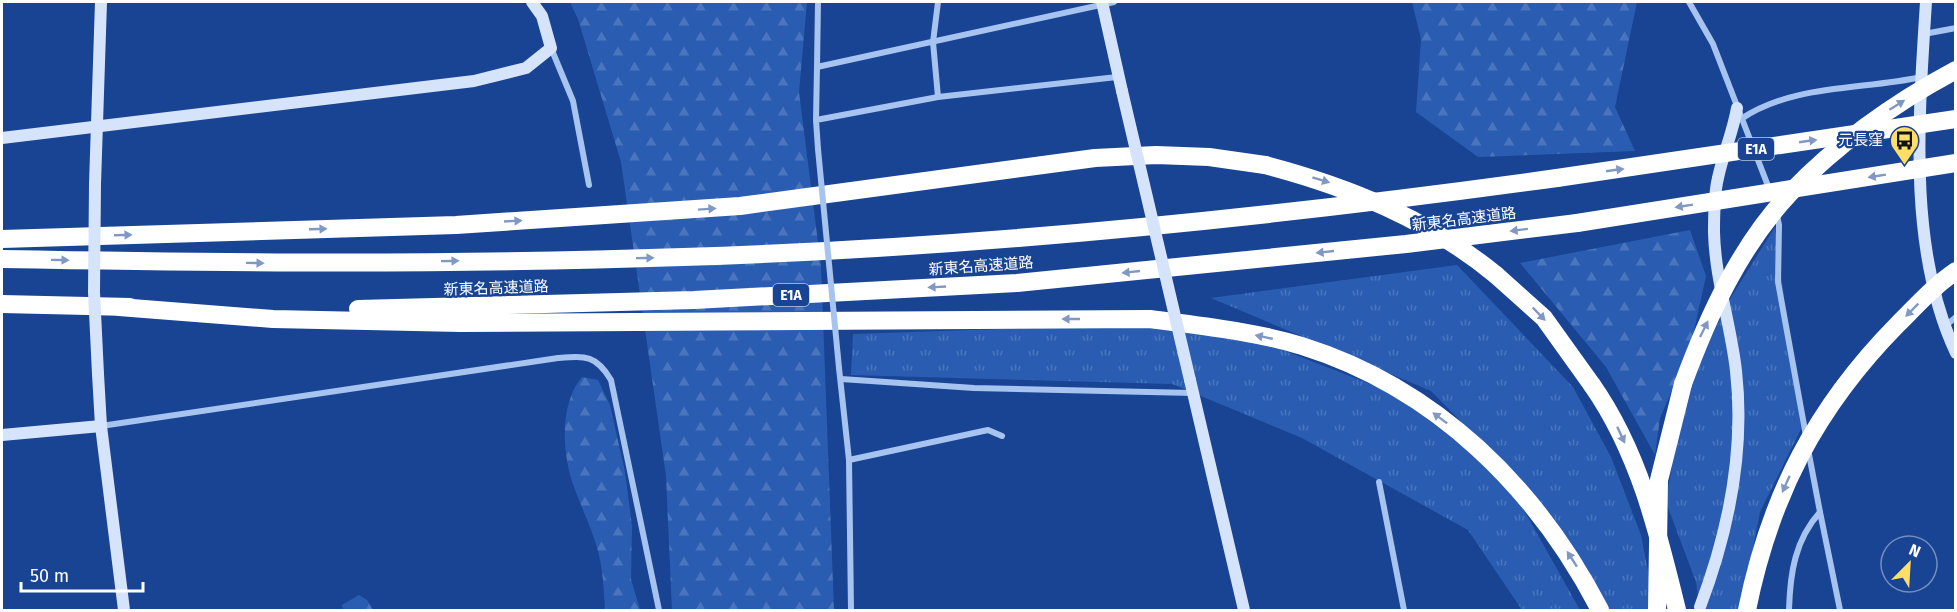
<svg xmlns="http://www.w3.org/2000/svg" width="1957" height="612" font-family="'Fira Sans','Noto Sans JP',sans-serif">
  <defs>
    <pattern id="grass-tufts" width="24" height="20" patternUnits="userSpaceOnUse" patternTransform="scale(1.5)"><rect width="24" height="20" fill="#2a5db1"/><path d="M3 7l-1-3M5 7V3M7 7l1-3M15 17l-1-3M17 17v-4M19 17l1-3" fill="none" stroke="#4a75bd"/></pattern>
    <pattern id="forest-firs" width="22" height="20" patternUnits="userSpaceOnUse" patternTransform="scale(1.5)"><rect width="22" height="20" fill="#2a5db1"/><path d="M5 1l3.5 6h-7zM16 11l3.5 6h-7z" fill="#4a75bd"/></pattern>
  </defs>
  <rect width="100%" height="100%" fill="#184493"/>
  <g fill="url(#grass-tufts)">
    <path d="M 1775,227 L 1801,429 L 1760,512 L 1741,610 L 1700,610 L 1696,582 L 1666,502 L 1673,459 L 1698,364 L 1730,299 Z"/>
    <path d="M 1457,265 L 1573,387 L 1611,457 L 1641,535 L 1651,587 L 1651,610 L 1607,610 L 1586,566 L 1495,456 L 1431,391 L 1211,298 Z"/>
    <path d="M 1159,324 L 1280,349 L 1422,404 L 1520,503 L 1580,610 L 1522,610 L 1468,530 L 1302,438 L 1172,384 L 851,375 L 853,334 Z"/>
  </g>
  <g fill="url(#forest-firs)">
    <path d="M 570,2 L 807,2 L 799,92 L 821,266 L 834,610 L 672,610 L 666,476 L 621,162 L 578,19 Z"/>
    <path d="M 1412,2 L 1637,2 L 1615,107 L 1635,151 L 1478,157 L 1416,112 L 1421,39 Z"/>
    <path d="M 1690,230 L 1706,276 L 1690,349 L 1660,418 L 1655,455 L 1606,367 L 1520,263 Z"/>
    <path d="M 582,377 L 598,380 L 610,405 L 625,472 L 632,526 L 631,579 L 640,610 L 605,610 C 604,591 603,570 598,551 C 592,529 582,509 574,487 C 562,455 559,404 582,377 Z"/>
    <path d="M 359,595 L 367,600 L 373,610 L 343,610 L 342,605 Z"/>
  </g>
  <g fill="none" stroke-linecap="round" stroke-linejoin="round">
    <g stroke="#a7c3f0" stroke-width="6">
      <path d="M 818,2 L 817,67 L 1114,2"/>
      <path d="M 1689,2 L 1713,44 L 1770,191"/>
      <path d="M 1924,34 L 1956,28"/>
      <path d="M 551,48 L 573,101 L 589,185"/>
      <path d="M 938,97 L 933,42 L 938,2"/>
      <path d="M 1741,119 C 1793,84 1862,90 1922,77"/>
      <path d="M 816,120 L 817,67"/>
      <path d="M 818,149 L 816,120 L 938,97 L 1117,77"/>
      <path d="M 1777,215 L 1779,225 L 1778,282 L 1806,436"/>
      <path d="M 1944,327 L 1956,317"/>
      <path d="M 839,368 L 849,460 L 851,610"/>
      <path d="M 841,379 L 974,388 L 1193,393"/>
      <path d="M 101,426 L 558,358 C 586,356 596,355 611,380 L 659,610"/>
      <path d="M 849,460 L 988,430 L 1002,436"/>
      <path d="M 1379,482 L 1404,610"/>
      <path d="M 1820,512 L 1840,610"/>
      <path d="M 1789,610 C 1790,573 1795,540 1820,512 L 1808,449"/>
    </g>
    <g stroke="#d5e3fb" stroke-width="12">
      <path d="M 1102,2 L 1122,91"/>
      <path d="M 1926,2 C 1919,114 1907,249 1956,353"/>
      <path d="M 2,138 L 474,81 L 526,68 L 551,48 L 542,16 L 532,2"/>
      <path d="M 95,184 L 101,2"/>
      <path d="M 98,374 L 101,426 L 124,610"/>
      <path d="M 1190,380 L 1244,610"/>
      <path d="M 2,435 L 101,426"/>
      <path d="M 1700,607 C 1728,533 1745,451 1736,371 C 1731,325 1715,279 1714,232 C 1714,215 1714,194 1718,178 C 1723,154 1733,132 1737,108"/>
    </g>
    <g stroke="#fff" stroke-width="18">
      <path d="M 2,239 L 456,225 L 740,206 L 1095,158 L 1156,155 L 1209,157 L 1265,165"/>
      <path d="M 2,259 C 229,263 456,265 683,257 C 975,248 1268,218 1557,178"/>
      <path d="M 1496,275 L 1544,318 L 1592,385"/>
      <path d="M 2,304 L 130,307"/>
      <path d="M 119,307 L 273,319 L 461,323 L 1150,319 C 1200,326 1253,331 1302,346 C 1436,388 1537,488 1600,610"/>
      <path d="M 358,309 L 694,300 L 1017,283 L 1406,244 L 1577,223"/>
      <path d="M 1657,610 L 1659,480 L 1683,384"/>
    </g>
    <path stroke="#a7c3f0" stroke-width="6" d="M 818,149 L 839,368"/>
    <g stroke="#d5e3fb" stroke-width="12">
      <path d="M 1122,91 L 1190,380"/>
      <path d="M 95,184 L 94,292 L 98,374"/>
    </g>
    <g stroke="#fff" stroke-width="18">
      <path d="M 1265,165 C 1349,187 1428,219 1496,275"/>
      <path d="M 1557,178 L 1956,119"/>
      <path d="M 1577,223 L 1956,163"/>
      <path d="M 1683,384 C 1708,316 1740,246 1790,193 C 1837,144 1896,102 1956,70"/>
      <path d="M 1592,385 C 1639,452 1658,532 1677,610"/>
      <path d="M 1747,610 C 1770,496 1816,407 1898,324 C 1917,305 1934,286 1956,271"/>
    </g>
  </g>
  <defs><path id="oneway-solid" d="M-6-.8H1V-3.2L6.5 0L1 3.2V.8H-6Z" transform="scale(1.5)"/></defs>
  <g fill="#8098c4">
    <use href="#oneway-solid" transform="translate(1897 105) rotate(-32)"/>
    <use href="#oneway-solid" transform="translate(1808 141) rotate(-8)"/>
    <use href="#oneway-solid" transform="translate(1615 170) rotate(-8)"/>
    <use href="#oneway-solid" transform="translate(1877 176) rotate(171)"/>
    <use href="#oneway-solid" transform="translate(1321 180) rotate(17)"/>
    <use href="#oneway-solid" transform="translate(1684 206) rotate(171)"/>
    <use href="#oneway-solid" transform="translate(707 209) rotate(-4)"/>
    <use href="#oneway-solid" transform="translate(513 221) rotate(-3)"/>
    <use href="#oneway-solid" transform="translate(318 229) rotate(-2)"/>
    <use href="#oneway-solid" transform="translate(1519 230) rotate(173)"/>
    <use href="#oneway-solid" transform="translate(123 235) rotate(-2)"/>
    <use href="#oneway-solid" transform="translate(1325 252) rotate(174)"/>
    <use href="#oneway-solid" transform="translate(645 258) rotate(-1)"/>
    <use href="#oneway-solid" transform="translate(60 260) rotate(1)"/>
    <use href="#oneway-solid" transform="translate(450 261) rotate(-1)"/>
    <use href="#oneway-solid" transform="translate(255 263) rotate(1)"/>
    <use href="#oneway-solid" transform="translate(1131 272) rotate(174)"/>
    <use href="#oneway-solid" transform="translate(937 287) rotate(177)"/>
    <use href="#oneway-solid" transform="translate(1912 310) rotate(135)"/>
    <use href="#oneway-solid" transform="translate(1539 314) rotate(46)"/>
    <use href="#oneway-solid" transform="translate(1071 319) rotate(-180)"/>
    <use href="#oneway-solid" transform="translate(1704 329) rotate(-64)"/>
    <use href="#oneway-solid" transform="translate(1264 337) rotate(-168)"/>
    <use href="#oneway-solid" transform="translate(1440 418) rotate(-143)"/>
    <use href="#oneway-solid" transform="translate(1621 435) rotate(65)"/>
    <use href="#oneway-solid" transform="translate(1786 484) rotate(114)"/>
    <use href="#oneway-solid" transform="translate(1572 559) rotate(-123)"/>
  </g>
  <defs>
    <symbol id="bus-pin" viewBox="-11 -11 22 30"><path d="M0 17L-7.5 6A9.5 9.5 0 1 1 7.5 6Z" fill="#ffde67" stroke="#184493"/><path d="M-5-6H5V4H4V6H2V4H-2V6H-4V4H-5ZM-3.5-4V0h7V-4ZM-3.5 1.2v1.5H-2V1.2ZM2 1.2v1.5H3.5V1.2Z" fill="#111"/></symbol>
  </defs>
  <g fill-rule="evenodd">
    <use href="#bus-pin" x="1888" y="124" width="33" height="45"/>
  </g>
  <g text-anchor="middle" stroke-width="4.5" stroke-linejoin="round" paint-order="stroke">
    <g fill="#184493" stroke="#bac7df" stroke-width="1.5">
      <rect x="1738" y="138" width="36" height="22" rx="4.5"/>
      <rect x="773" y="284" width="36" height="22" rx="4.5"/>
    </g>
    <g font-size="14" font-weight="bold" fill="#fff">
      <text x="1756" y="154">E1A</text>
      <text x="791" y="300">E1A</text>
    </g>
    <g font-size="15" fill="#fff" stroke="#184493" text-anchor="end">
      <text x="1883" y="145">元長窪</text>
    </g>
    <g font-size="15" fill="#fff" stroke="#184493">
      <text transform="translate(1464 219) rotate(-7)" y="5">新東名高速道路</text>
      <text transform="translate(981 266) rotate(-4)" y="5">新東名高速道路</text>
      <text transform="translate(496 288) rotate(-2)" y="5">新東名高速道路</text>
    </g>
  </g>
  <rect width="1957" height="612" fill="none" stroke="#ffffff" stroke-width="6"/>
  <g transform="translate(1909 564) rotate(24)"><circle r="28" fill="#184493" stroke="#748fbe" stroke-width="1.5"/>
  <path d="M0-4.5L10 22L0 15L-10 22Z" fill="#ffde67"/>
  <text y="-9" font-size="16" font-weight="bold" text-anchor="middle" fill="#ffffff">N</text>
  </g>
  <path d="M21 582v9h122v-9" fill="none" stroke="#ffffff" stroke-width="3"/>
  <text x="30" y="582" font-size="18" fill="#ffffff" stroke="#184493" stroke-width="4.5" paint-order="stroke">50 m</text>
</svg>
